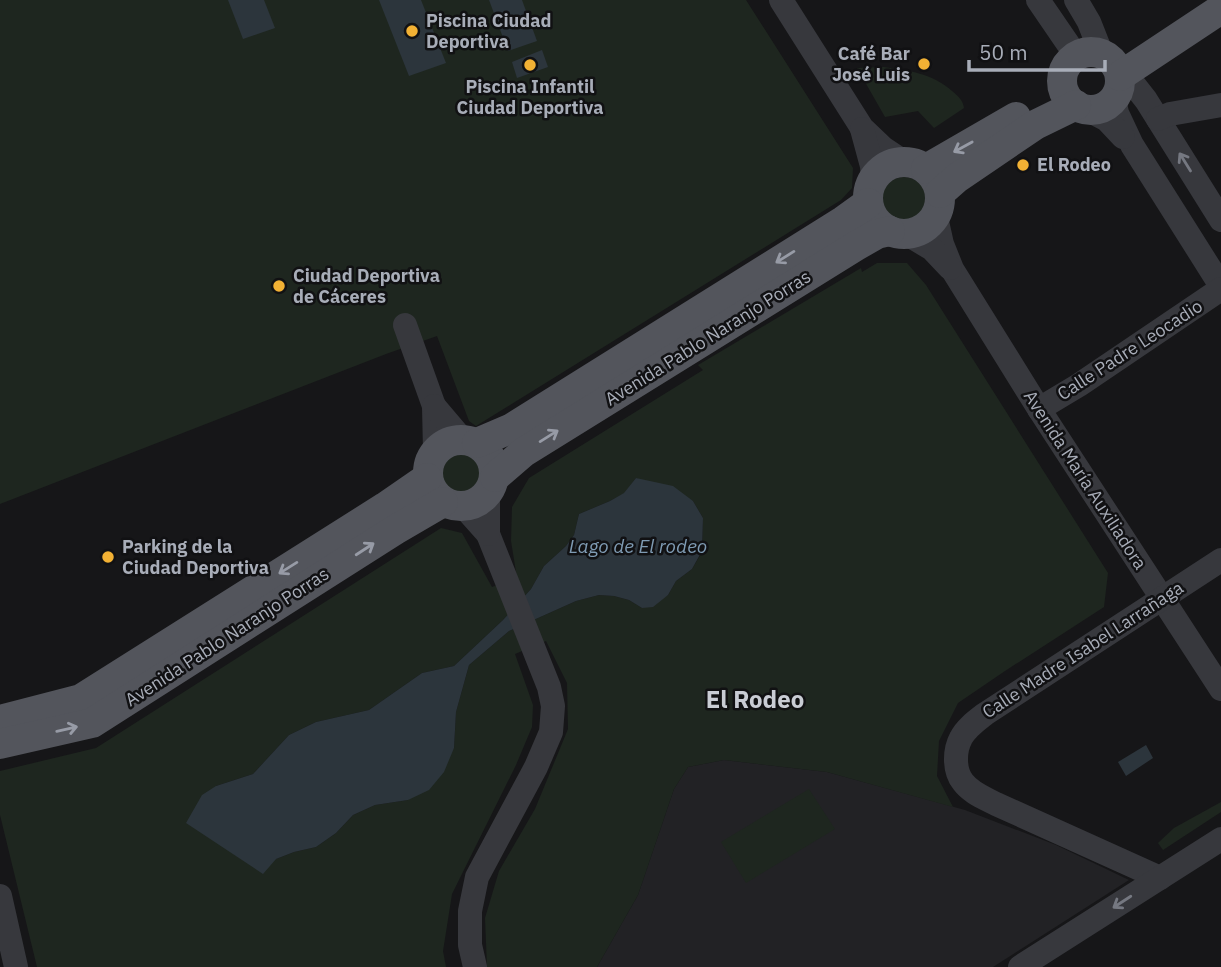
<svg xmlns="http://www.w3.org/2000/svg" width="1221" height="967" font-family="'IBM Plex Sans',sans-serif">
  <rect width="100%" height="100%" fill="#161618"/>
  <path fill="#222225" d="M 724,760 L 827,772 L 965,810 L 1056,845 L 1129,880 L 993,967 L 597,967 L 638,895 L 674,789 L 688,767 Z"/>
  <g fill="#1e261f" fill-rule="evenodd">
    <path d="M 0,0 L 746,0 L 853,168 L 852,188 L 841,200 L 476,426 L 469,421 L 437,336 L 386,354 L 0,504 Z"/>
    <path d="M 884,67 C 909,71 932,73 952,91 C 958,96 963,100 964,108 L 934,128 L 918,111 L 885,117 L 857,68 Z"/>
    <circle cx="904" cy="199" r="22"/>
    <path d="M 877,263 L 907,263 L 926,285 L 1108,573 L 1104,607 L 1005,671 L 958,703 L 939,741 L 937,776 L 953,807 L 827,772 L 724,760 L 688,767 L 674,789 L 638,895 L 597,967 L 487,967 L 485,918 L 499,871 L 535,809 L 568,729 L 567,683 L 546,641 L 515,654 L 533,705 L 532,727 L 516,765 L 452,894 L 443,951 L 446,967 L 37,967 L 0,815 L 0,771 L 96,748 L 441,528 L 462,533 L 492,587 L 517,578 L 511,541 L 512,507 L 529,478 L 703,370 L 698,365 L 861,268 L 862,272 ZM 636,478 L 693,501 L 703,518 L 702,552 L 692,569 L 676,581 L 668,595 L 642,608 L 629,600 L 614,596 L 599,595 L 576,601 L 509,631 L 469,665 L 456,712 L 454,748 L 408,800 L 375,805 L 353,815 L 336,833 L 316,847 L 294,852 L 276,859 L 216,786 L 253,774 L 289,735 L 316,722 L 369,710 L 422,673 L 454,666 L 503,620 L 531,589 L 544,566 L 566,546 L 574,535 L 579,514 L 610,501 L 625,493 Z"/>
    <circle cx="462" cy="475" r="22"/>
    <path d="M 809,789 L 835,829 L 746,883 L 721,842 Z"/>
    <path d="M 1221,802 L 1221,812 L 1163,850 L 1158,843 L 1174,828 Z"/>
  </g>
  <g fill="#2c353c">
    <path d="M 228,0 L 264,0 L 275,28 L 243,39 Z"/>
    <path d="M 379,0 L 421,0 L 446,63 L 409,76 Z"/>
    <path d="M 489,0 L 522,0 L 537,41 L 508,51 Z"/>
    <path d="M 542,50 L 548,67 L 517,78 L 512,62 Z"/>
    <path d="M 636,478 L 673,486 L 693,501 L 703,518 L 702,551 L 692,569 L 676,581 L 668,595 L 653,607 L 642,608 L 629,600 L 614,596 L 599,595 L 576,601 L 509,631 L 469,665 L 456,712 L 454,748 L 444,772 L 429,790 L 408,800 L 375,805 L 353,815 L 336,833 L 316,847 L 294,852 L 276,859 L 263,874 L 186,823 L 202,795 L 216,786 L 253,774 L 289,735 L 316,722 L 369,710 L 422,673 L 454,666 L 503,620 L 531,589 L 544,566 L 566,546 L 574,535 L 579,514 L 610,501 L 624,493 Z"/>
    <path d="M 1146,745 L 1153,758 L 1126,776 L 1118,762 Z"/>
  </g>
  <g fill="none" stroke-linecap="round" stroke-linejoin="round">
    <g stroke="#37383d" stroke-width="24">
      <path d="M 781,0 L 862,128 L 883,148 L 904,162"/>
      <path d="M 1038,0 L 1077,57"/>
      <path d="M 1076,0 L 1089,22 L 1102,55"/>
      <path d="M 1120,81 L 1135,86 L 1146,100 L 1221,220"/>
      <path d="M 1114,99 L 1117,113 L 1132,145 L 1221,286"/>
      <path d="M 1088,110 L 1107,120 L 1123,137"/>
      <path d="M 1158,119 L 1170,114 L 1221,105"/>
      <path d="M 862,129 L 872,166 L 873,180"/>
      <path d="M 936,217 L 942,244 L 952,269 L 1039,409 L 1221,689"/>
      <path d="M 907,234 L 932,249 L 950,268"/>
      <path d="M 405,325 L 434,406 L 435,451"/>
      <path d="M 434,406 L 462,439"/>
      <path d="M 1039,409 L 1079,385 L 1221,289"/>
      <path d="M 463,506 L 488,534 L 549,687 L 553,706 L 551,732 L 536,767 L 477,877 L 470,911 L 470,945 L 475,967"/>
      <path d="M 488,534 L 488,493"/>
      <path d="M 1160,878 L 996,804 C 985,798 971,793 963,782 C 954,771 954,751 961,738 C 966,728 976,721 985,714 L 1221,560"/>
      <path d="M 0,896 L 16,967"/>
      <path d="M 1020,967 L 1221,839"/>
    </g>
    <g stroke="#53555c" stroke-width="30">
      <circle cx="1091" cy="81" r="29"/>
      <path d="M 1120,76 L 1221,9"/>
      <circle cx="904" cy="198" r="36"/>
      <path d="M 926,169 L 1016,117"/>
      <path d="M 940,193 L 957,178 L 1035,125 L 1076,105"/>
      <circle cx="461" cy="473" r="33"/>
      <path d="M 477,443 L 512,428 L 843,221 L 868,203"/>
      <path d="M 495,477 L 524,452 L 856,246 L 877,234 L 890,231"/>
      <path d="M 0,720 L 81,699 L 385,507 L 427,478"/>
      <path d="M 0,744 L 92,723 L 395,530 L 443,502"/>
    </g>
  </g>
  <defs><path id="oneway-shaft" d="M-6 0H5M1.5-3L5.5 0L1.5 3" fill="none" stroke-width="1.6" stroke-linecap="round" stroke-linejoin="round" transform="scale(1.75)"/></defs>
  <g stroke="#979ba6">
    <use href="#oneway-shaft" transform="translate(963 147) rotate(151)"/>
    <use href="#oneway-shaft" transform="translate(785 257) rotate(148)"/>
    <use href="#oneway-shaft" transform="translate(549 436) rotate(-32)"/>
    <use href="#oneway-shaft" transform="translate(365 549) rotate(-33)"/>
    <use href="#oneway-shaft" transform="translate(288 568) rotate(148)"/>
    <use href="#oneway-shaft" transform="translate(67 729) rotate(-13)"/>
  </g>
  <g stroke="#757881">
    <use href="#oneway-shaft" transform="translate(1185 162) rotate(-122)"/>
    <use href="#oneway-shaft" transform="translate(1122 902) rotate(147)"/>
  </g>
  <g fill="#f2b134" stroke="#111113" stroke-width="2.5">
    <circle cx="412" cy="31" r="7"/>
    <circle cx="924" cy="64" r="7"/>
    <circle cx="530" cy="65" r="7"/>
    <circle cx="1023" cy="165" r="7"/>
    <circle cx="279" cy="286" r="7"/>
    <circle cx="108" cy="557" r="7"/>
  </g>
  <g text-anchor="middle" stroke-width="5" stroke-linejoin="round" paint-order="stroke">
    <g font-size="18" font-weight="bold" fill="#a8adb8" stroke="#111113" text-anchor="start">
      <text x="426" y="27">Piscina Ciudad<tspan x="426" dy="21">Deportiva</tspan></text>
      <text x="910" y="60" text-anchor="end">Café Bar<tspan x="910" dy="21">José Luis</tspan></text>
      <text x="530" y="93" text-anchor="middle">Piscina Infantil<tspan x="530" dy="21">Ciudad Deportiva</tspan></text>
      <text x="1037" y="171">El Rodeo</text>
      <text x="293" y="282">Ciudad Deportiva<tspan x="293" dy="21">de Cáceres</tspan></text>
      <text x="122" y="553">Parking de la<tspan x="122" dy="21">Ciudad Deportiva</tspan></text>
    </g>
    <g font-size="18" fill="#a8adb8" stroke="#111113">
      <text transform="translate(708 338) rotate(-32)" y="6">Avenida Pablo Naranjo Porras</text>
      <text transform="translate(1130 350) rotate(-33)" y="6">Calle Padre Leocadio</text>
      <text transform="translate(1085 480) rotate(57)" y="6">Avenida María Auxiliadora</text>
      <text transform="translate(227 637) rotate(-33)" y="6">Avenida Pablo Naranjo Porras</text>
      <text transform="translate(1083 650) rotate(-33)" y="6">Calle Madre Isabel Larrañaga</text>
    </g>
    <g font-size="19" font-style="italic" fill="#7f9bb3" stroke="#111113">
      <text x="638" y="553">Lago de El rodeo</text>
    </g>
    <g font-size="24" font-weight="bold" fill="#c9ccd4" stroke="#111113">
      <text x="755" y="708">El Rodeo</text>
    </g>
  </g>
  <path d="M969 60v10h136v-10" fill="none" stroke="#a8adb8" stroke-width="3.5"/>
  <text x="979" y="60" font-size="21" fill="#a8adb8" stroke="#111113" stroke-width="5" paint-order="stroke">50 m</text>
</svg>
